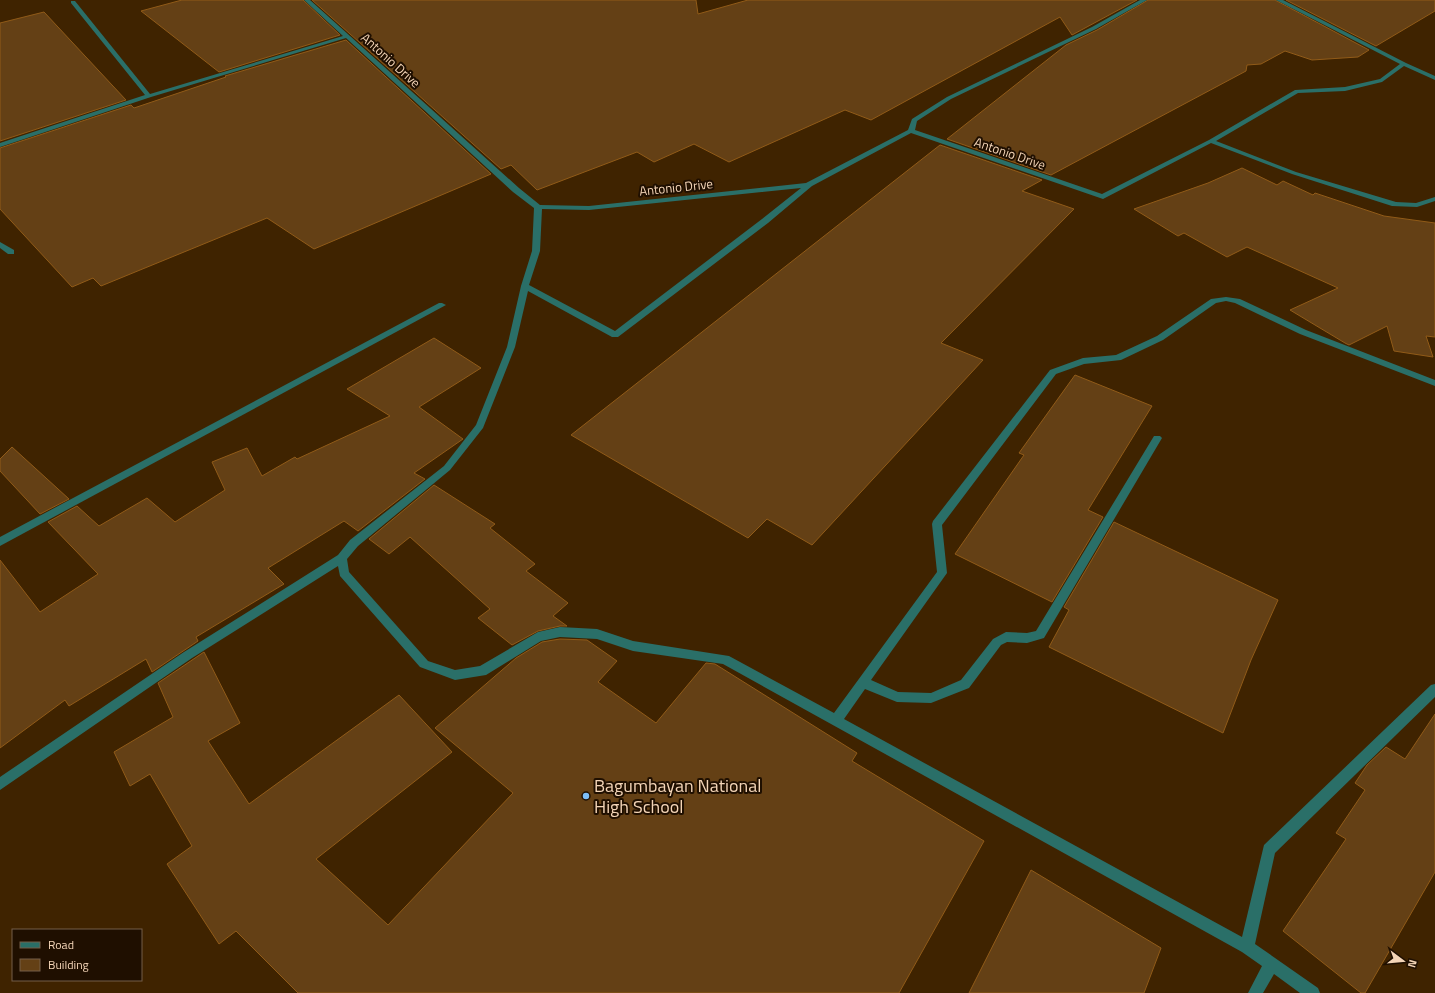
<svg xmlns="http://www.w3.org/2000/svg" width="1435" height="993" font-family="'Titillium Web',sans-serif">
  <rect width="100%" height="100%" fill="#3f2300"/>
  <g fill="#644015" stroke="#915b18">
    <path d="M 182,0 L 303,0 L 340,35 L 219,72 L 141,11 Z"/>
    <path d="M 312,0 L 696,0 L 698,14 L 748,0 L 1137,0 L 1072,35 L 1060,17 L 871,120 L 845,110 L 729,162 L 694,144 L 654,162 L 637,152 L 537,190 L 511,165 L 501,169 Z"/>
    <path d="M 1148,0 L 1275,0 L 1369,50 L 1358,57 L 1312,60 L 1285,51 L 1261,64 L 1247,65 L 1246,71 L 1051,175 L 947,139 L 1066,45 L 1097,30 Z"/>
    <path d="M 1286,0 L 1435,0 L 1435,11 L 1376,46 Z"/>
    <path d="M 44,12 L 126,100 L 0,141 L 0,23 Z"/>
    <path d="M 346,40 L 491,174 L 314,249 L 267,218 L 101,286 L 93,278 L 72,287 L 0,209 L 0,148 L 131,105 L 134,108 L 226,77 L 225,76 Z"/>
    <path d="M 940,145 L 1042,180 L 1022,191 L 1074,209 L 941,343 L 983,360 L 812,545 L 767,519 L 748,538 L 571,435 Z"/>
    <path d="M 1242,168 L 1277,185 L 1283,181 L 1313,195 L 1315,193 L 1384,216 L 1435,223 L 1435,337 L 1426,336 L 1433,357 L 1394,351 L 1387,326 L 1349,345 L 1345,343 L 1290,310 L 1338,288 L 1247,247 L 1227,257 L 1184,233 L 1178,236 L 1134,209 L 1208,183 Z"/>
    <path d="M 434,338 L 481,368 L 419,407 L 463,439 L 414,473 L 425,479 L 358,531 L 344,521 L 268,568 L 284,584 L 196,637 L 198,641 L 152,672 L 146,659 L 69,706 L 65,700 L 0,748 L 0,560 L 40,612 L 98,574 L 48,522 L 77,506 L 99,526 L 147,498 L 175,522 L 225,490 L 212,462 L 247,448 L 262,476 L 295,457 L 297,459 L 390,416 L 347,389 Z"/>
    <path d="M 1075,375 L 1152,406 L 1088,510 L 1103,517 L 1052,602 L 955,554 L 1024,455 L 1019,453 Z"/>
    <path d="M 12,447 L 69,499 L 40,514 L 0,471 L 0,459 Z"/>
    <path d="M 434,485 L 495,524 L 490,528 L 535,564 L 526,571 L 568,603 L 553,616 L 567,626 L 560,626 L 538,631 L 512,645 L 478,618 L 490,609 L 410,537 L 389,554 L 369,539 Z"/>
    <path d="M 1114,522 L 1278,600 L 1251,660 L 1223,733 L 1049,647 L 1069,610 L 1064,607 Z"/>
    <path d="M 560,639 L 587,640 L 617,661 L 598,682 L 656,723 L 706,663 L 715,664 L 857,753 L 852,761 L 984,841 L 899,993 L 298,993 L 236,931 L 219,944 L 167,864 L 192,846 L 150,774 L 130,786 L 114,752 L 173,717 L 158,683 L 204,652 L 240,723 L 208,741 L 249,804 L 399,695 L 452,752 L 316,859 L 388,925 L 513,793 L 435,728 L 516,658 L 542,642 Z"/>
    <path d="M 1435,714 L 1435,872 L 1365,993 L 1361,993 L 1283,931 L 1346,839 L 1336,833 L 1365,790 L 1355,783 L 1367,765 L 1386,747 L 1405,759 Z"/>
    <path d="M 1031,870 L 1161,948 L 1144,993 L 969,993 Z"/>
  </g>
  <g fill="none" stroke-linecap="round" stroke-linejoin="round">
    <g fill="#2a6f68" fill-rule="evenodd">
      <path d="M 304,0 L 310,0 L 519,188 L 540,205 L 589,206 L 806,183 L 908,130 L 912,119 L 947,97 L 1092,27 L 1140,0 L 1147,0 L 1096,29 L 951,99 L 917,121 L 915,130 L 1102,194 L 1209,140 L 1295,90 L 1345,87 L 1380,79 L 1400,64 L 1276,0 L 1283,0 L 1406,63 L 1435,76 L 1435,80 L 1404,66 L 1382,82 L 1345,91 L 1298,93 L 1216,141 L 1296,172 L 1396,202 L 1416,203 L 1435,197 L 1435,201 L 1417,207 L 1392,206 L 1292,174 L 1211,143 L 1103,199 L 911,133 L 812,186 L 768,223 L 618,337 L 612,337 L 528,291 L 515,347 L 483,428 L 450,470 L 358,546 L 347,559 L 349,572 L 428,661 L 455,670 L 480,666 L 538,632 L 560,627 L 597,629 L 633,641 L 729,656 L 834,713 L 937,572 L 932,524 L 933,521 L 1050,370 L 1083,358 L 1116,355 L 1157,336 L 1211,299 L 1226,297 L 1240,299 L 1306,330 L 1435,380 L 1435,386 L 1300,334 L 1235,303 L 1226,301 L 1216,303 L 1163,340 L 1121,360 L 1084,364 L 1056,374 L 942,525 L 947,573 L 871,680 L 898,692 L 931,693 L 961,680 L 993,639 L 1006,632 L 1027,633 L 1036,631 L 1154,436 L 1160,436 L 1162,438 L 1044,638 L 1027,643 L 1007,642 L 1001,645 L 969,688 L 931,703 L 897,702 L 865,689 L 844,719 L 1242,937 L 1264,845 L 1431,685 L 1435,684 L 1435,697 L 1275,853 L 1255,944 L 1318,988 L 1320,993 L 1300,993 L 1274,974 L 1263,993 L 1248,993 L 1262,966 L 1242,952 L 723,664 L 633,651 L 597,639 L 560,637 L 541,641 L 486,675 L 455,680 L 420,667 L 340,576 L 338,566 L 192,658 L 0,790 L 0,777 L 184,652 L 338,555 L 350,540 L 444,466 L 476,425 L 507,347 L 521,286 L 532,251 L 534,208 L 513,192 L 346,38 L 151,97 L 0,147 L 0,143 L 145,95 L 71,3 L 71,1 L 75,1 L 150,94 L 343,36 ZM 801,188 L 762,219 L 615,331 L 529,285 L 540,251 L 542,209 L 589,210 Z"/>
      <path d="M 0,242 L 14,250 L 14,254 L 8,254 L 0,248 Z"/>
      <path d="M 439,303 L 442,303 L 446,305 L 0,546 L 0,537 Z"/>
    </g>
  </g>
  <circle fill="#7cbef9" stroke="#1f0f00" stroke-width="1.5" cx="586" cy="796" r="4"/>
  <g text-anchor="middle" stroke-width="4" stroke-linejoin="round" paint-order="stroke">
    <g font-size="13" fill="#f4d5b7" stroke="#1f0f00">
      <text transform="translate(391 60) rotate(42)" y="5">Antonio Drive</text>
      <text transform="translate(1010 153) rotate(19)" y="5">Antonio Drive</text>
      <text transform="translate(676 187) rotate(-6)" y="5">Antonio Drive</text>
    </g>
    <g font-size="18" fill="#f4d5b7" stroke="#1f0f00" text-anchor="start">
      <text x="594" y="792">Bagumbayan National<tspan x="594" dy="21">High School</tspan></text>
    </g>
  </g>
  <rect x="12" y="929" width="130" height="52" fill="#1f0f00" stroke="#745e49"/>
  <rect x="20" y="942" width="20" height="6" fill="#2a6f68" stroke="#745e49"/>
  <text x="48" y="949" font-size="12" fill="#f4d5b7">Road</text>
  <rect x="20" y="959" width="20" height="12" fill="#644015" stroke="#745e49"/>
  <text x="48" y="969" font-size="12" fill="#f4d5b7">Building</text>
  <g transform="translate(1403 961) rotate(106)" stroke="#1f0f00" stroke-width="3" paint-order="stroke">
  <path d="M0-3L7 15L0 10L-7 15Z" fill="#f4d5b7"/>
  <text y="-6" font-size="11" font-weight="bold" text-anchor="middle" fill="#f4d5b7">N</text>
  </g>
</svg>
